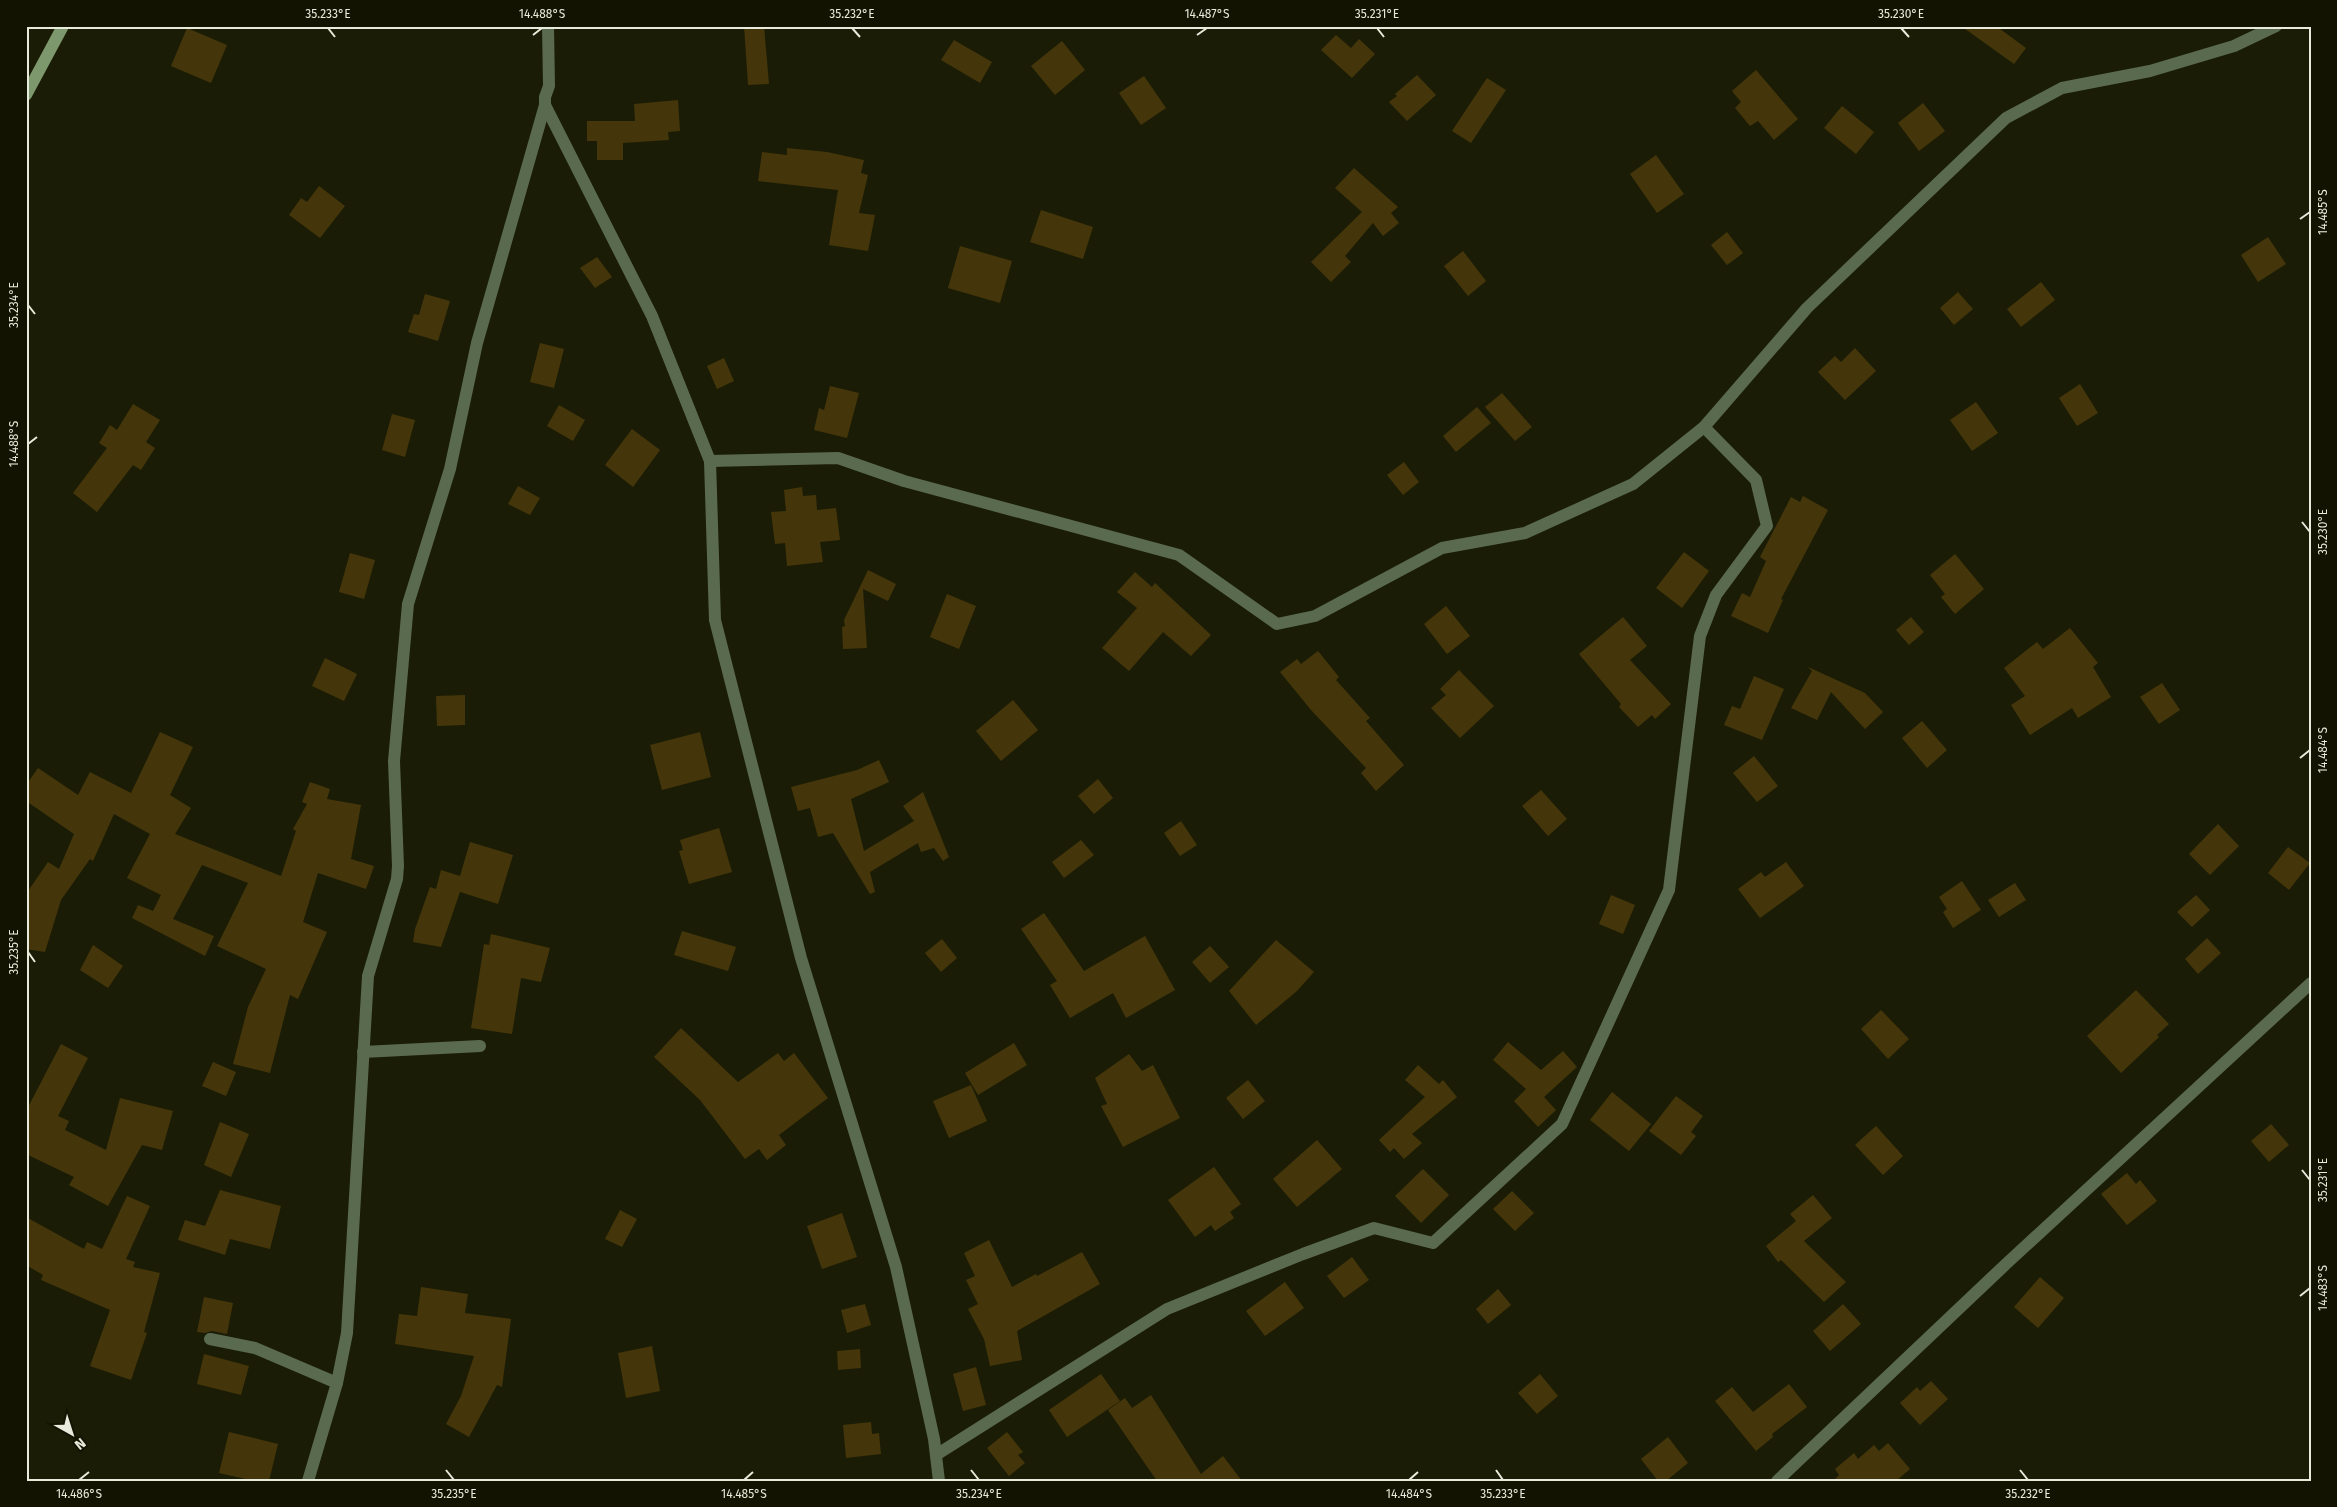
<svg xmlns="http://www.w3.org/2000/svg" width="2337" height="1507" font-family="'Fira Sans',sans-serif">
  <rect width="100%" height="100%" fill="#1b1c05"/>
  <g fill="#44360a">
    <path d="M 744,26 L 764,26 L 769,84 L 748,85 Z"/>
    <path d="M 1961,26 L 1996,26 L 2026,48 L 2014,64 Z"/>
    <path d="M 187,28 L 227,45 L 211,83 L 171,66 Z"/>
    <path d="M 1336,35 L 1351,48 L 1359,39 L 1375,54 L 1352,78 L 1321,50 Z"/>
    <path d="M 954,40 L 992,62 L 980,83 L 941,60 Z"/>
    <path d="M 1062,41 L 1085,70 L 1055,95 L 1031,66 Z"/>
    <path d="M 1756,70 L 1798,119 L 1774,140 L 1758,121 L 1750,126 L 1735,108 L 1741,102 L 1732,91 Z"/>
    <path d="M 1417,75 L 1436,95 L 1407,121 L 1389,102 L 1397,96 L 1395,94 Z"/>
    <path d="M 1144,76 L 1166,108 L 1141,125 L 1119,93 Z"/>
    <path d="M 1487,78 L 1506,90 L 1471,143 L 1452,131 Z"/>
    <path d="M 678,100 L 680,131 L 668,132 L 669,140 L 623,143 L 623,160 L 597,160 L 597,141 L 587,141 L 587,121 L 635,121 L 634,104 Z"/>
    <path d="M 1923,103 L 1945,131 L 1919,151 L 1898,123 Z"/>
    <path d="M 1842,106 L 1874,132 L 1856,154 L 1824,128 Z"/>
    <path d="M 787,148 L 827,152 L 864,160 L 861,173 L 868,175 L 859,213 L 875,215 L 868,251 L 829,245 L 838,190 L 758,181 L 762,152 L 787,155 Z"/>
    <path d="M 1656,155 L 1684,194 L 1657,213 L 1630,174 Z"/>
    <path d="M 1354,168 L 1398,207 L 1391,213 L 1399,223 L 1383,236 L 1373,223 L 1345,256 L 1351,262 L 1331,282 L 1311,262 L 1362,212 L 1335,188 Z"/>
    <path d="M 319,186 L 345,206 L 320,238 L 289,215 L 301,198 L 307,202 Z"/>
    <path d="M 1041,210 L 1093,227 L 1083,259 L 1030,242 Z"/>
    <path d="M 1727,232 L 1743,253 L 1727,265 L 1711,245 Z"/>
    <path d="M 2268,237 L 2286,264 L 2258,282 L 2241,255 Z"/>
    <path d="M 960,246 L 1012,261 L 1000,303 L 948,288 Z"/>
    <path d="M 1463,251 L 1486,281 L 1468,296 L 1444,266 Z"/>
    <path d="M 597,257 L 612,277 L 595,288 L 580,268 Z"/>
    <path d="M 2041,282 L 2055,300 L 2021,327 L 2007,309 Z"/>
    <path d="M 1958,292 L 1973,309 L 1954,325 L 1940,308 Z"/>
    <path d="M 425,294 L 450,301 L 438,341 L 408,332 L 414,314 L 419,315 Z"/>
    <path d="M 540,343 L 564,349 L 554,388 L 530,382 Z"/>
    <path d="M 1855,348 L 1876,371 L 1845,400 L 1818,372 L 1835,356 L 1841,362 Z"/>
    <path d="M 724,358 L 734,381 L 717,389 L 707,366 Z"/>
    <path d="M 2080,384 L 2098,413 L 2077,426 L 2059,398 Z"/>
    <path d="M 830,386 L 859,393 L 847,438 L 814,430 L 819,408 L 824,410 Z"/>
    <path d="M 1502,393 L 1532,427 L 1515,441 L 1485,407 Z"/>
    <path d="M 1976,402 L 1998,433 L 1972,451 L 1950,420 Z"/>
    <path d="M 133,404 L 160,420 L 146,442 L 155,448 L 141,470 L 133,465 L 97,512 L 73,493 L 107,448 L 99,443 L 110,425 L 117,430 Z"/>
    <path d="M 559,405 L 585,420 L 573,441 L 547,426 Z"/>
    <path d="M 1477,407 L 1491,423 L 1456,452 L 1443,436 Z"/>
    <path d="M 392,414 L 415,420 L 405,457 L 382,450 Z"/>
    <path d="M 632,429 L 660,450 L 633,487 L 605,465 Z"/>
    <path d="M 1404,462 L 1419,482 L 1403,495 L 1387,475 Z"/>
    <path d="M 518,486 L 540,498 L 530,515 L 508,504 Z"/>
    <path d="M 802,487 L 803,496 L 816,495 L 817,510 L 836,508 L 840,540 L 820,542 L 823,562 L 787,566 L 785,543 L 775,544 L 771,512 L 786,511 L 784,490 Z"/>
    <path d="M 1803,496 L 1828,510 L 1781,599 L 1783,600 L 1768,633 L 1731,616 L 1742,593 L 1750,597 L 1766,561 L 1760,557 L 1791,497 L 1800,502 Z"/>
    <path d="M 1684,552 L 1709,571 L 1682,608 L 1656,588 Z"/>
    <path d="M 350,553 L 375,560 L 364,599 L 339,592 Z"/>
    <path d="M 1955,554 L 1984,589 L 1955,614 L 1941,597 L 1945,594 L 1930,575 Z"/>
    <path d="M 868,570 L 896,584 L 888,601 L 863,589 L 867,648 L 843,649 L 842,627 L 845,626 L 844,620 Z"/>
    <path d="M 1135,572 L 1152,587 L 1155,583 L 1211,635 L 1191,656 L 1163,632 L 1129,671 L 1102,648 L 1137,608 L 1117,592 Z"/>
    <path d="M 947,594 L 976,606 L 959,649 L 930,637 Z"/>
    <path d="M 1446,606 L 1470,636 L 1447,654 L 1424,624 Z"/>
    <path d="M 1623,617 L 1647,646 L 1630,660 L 1671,704 L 1655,719 L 1652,715 L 1638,727 L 1619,707 L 1621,704 L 1579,654 Z"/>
    <path d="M 1911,617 L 1924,632 L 1909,645 L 1896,630 Z"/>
    <path d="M 2070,628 L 2098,663 L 2093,667 L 2111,697 L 2078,718 L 2072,708 L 2030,735 L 2011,705 L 2025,696 L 2004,668 L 2037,642 L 2043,649 Z"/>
    <path d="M 1318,651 L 1339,677 L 1336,680 L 1370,718 L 1366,721 L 1404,765 L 1376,791 L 1361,773 L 1366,768 L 1311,710 L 1280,672 L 1297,659 L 1301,664 Z"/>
    <path d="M 325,658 L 357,674 L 344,701 L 312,686 Z"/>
    <path d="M 1808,667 L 1865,693 L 1883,712 L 1865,729 L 1831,692 L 1817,720 L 1791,708 L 1812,671 Z"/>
    <path d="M 1459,670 L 1494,706 L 1460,738 L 1431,708 L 1446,695 L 1440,689 Z"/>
    <path d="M 1754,676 L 1784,689 L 1762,740 L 1724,725 L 1732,706 L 1740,709 Z"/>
    <path d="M 2162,683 L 2180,710 L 2159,724 L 2140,697 Z"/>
    <path d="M 465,695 L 465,725 L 437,726 L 436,696 Z"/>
    <path d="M 1013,700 L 1038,730 L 1001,761 L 976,731 Z"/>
    <path d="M 1922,721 L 1947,750 L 1927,768 L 1902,738 Z"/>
    <path d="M 160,732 L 193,747 L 170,795 L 191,808 L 175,834 L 281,876 L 296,831 L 293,829 L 307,804 L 302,802 L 310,782 L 330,789 L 327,799 L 361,805 L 351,859 L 374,866 L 366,889 L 318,873 L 303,922 L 327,932 L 298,999 L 290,995 L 270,1073 L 233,1064 L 248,1007 L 266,969 L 217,946 L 248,883 L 202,865 L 173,919 L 214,936 L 205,956 L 132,918 L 138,905 L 153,911 L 161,895 L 127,878 L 150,834 L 114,814 L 93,861 L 90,859 L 61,900 L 45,952 L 26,949 L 26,894 L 48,862 L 59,869 L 74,834 L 26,801 L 26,785 L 38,768 L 78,795 L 90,772 L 131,793 Z"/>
    <path d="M 700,732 L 711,777 L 662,790 L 650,745 Z"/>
    <path d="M 1754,756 L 1778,786 L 1757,802 L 1733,773 Z"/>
    <path d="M 879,760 L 889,782 L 851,799 L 864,851 L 914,821 L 903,806 L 923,792 L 949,857 L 943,861 L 934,848 L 921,852 L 918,843 L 870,872 L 875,892 L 870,894 L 833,833 L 818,837 L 810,808 L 798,811 L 791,787 L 857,770 Z"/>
    <path d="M 1098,779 L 1113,798 L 1094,814 L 1078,796 Z"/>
    <path d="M 1541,790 L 1567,819 L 1548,836 L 1522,806 Z"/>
    <path d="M 1181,821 L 1197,845 L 1180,856 L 1164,833 Z"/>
    <path d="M 2218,824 L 2239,846 L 2210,875 L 2189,854 Z"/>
    <path d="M 719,828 L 732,872 L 689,884 L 679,851 L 683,850 L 680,840 Z"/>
    <path d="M 1081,840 L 1094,855 L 1064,878 L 1052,862 Z"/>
    <path d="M 470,842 L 513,855 L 498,904 L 460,892 L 441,947 L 413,942 L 415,929 L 430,887 L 436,889 L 441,870 L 460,876 Z"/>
    <path d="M 2288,847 L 2310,863 L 2289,890 L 2268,873 Z"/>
    <path d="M 1786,862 L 1804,886 L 1760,918 L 1738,889 L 1761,872 L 1765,877 Z"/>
    <path d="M 1962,881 L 1981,910 L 1953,928 L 1943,912 L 1947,909 L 1939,897 Z"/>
    <path d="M 2015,883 L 2026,900 L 1999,917 L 1988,900 Z"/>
    <path d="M 1611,895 L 1635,905 L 1623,934 L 1599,924 Z"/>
    <path d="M 2196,895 L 2210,910 L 2192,927 L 2177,912 Z"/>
    <path d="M 1044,913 L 1084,971 L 1145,936 L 1175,990 L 1126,1018 L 1113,993 L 1070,1018 L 1050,985 L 1057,981 L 1021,929 Z"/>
    <path d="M 682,931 L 736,947 L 728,971 L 674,955 Z"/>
    <path d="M 491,934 L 550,948 L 541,982 L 521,978 L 512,1034 L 471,1028 L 484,944 L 489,945 Z"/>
    <path d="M 2207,938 L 2221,953 L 2198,974 L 2185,959 Z"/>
    <path d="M 942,939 L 957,958 L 941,972 L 925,953 Z"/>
    <path d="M 1276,940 L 1314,972 L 1297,991 L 1256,1025 L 1229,991 Z"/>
    <path d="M 93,945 L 123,966 L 108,988 L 80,970 Z"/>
    <path d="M 1210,946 L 1229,967 L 1210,983 L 1192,962 Z"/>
    <path d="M 2136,990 L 2169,1024 L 2157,1035 L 2159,1037 L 2121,1073 L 2087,1036 Z"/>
    <path d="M 1881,1010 L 1909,1039 L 1888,1059 L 1861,1029 Z"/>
    <path d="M 681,1028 L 738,1082 L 778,1053 L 784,1061 L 794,1053 L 828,1098 L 779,1135 L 786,1145 L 767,1160 L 759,1149 L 745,1159 L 700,1100 L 654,1057 Z"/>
    <path d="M 1508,1042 L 1541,1070 L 1563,1051 L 1577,1067 L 1544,1097 L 1556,1110 L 1538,1127 L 1514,1101 L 1526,1089 L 1493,1060 Z"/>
    <path d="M 1014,1043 L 1027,1065 L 978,1095 L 965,1073 Z"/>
    <path d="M 61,1044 L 88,1058 L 58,1116 L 69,1121 L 65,1130 L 106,1150 L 120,1098 L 173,1111 L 162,1150 L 142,1145 L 108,1206 L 69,1185 L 74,1177 L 26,1154 L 26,1111 Z"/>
    <path d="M 1129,1054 L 1142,1071 L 1153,1065 L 1180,1118 L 1123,1147 L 1101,1106 L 1107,1104 L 1095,1078 Z"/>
    <path d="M 213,1062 L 236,1072 L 226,1096 L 202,1086 Z"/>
    <path d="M 1418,1065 L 1439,1084 L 1443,1080 L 1457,1097 L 1412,1134 L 1422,1143 L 1404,1159 L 1394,1148 L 1390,1152 L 1379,1140 L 1425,1097 L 1405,1080 Z"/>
    <path d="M 1248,1080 L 1265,1101 L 1243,1119 L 1226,1098 Z"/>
    <path d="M 971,1085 L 987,1121 L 949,1138 L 933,1101 Z"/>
    <path d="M 1612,1092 L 1651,1124 L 1629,1151 L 1590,1120 Z"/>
    <path d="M 1676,1096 L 1703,1116 L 1691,1132 L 1696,1136 L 1681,1155 L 1649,1131 Z"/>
    <path d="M 220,1122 L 249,1134 L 231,1177 L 204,1165 Z"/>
    <path d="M 2271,1124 L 2289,1145 L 2269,1162 L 2251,1141 Z"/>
    <path d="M 1876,1126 L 1903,1156 L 1883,1175 L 1855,1145 Z"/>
    <path d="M 1317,1140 L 1342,1169 L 1297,1207 L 1273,1179 Z"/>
    <path d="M 1214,1167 L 1241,1204 L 1230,1212 L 1234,1218 L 1215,1231 L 1211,1225 L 1195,1237 L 1168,1200 Z"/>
    <path d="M 1423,1169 L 1449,1195 L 1421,1223 L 1395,1196 Z"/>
    <path d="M 2127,1173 L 2136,1184 L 2140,1180 L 2157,1201 L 2127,1225 L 2101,1194 Z"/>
    <path d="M 220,1190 L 281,1206 L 270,1249 L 230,1239 L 225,1255 L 178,1240 L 185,1220 L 205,1226 Z"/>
    <path d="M 1512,1191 L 1534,1213 L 1515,1231 L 1493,1209 Z"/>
    <path d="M 1813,1195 L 1832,1218 L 1804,1241 L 1846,1282 L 1824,1302 L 1781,1260 L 1778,1262 L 1766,1246 L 1796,1221 L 1790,1214 Z"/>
    <path d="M 127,1196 L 150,1206 L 126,1259 L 135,1262 L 133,1267 L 160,1273 L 144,1332 L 147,1333 L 131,1380 L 90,1366 L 110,1310 L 41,1280 L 43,1275 L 26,1265 L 26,1217 L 84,1249 L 87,1242 L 102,1249 Z"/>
    <path d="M 620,1210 L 637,1219 L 622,1247 L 605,1239 Z"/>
    <path d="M 842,1213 L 857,1257 L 822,1269 L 807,1226 Z"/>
    <path d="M 989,1240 L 1012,1287 L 1036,1274 L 1037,1276 L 1082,1252 L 1100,1284 L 1017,1331 L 1022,1360 L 990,1366 L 984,1339 L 968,1309 L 978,1304 L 966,1280 L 975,1276 L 964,1253 Z"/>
    <path d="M 1352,1257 L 1369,1280 L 1344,1298 L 1327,1276 Z"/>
    <path d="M 2040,1277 L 2064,1298 L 2038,1328 L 2014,1307 Z"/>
    <path d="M 1285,1282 L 1304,1308 L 1265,1336 L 1246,1311 Z"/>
    <path d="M 421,1287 L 468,1294 L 465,1313 L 511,1319 L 502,1387 L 497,1385 L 469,1437 L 446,1424 L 461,1396 L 474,1356 L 395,1344 L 399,1314 L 417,1316 Z"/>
    <path d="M 1498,1289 L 1511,1305 L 1488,1324 L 1476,1309 Z"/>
    <path d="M 204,1297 L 233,1303 L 227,1334 L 212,1331 L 205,1333 L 197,1332 Z"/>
    <path d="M 865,1304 L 871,1325 L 847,1333 L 841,1310 Z"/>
    <path d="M 1843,1304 L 1861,1324 L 1830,1351 L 1813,1331 Z"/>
    <path d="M 652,1346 L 660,1391 L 626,1398 L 618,1353 Z"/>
    <path d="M 860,1349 L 861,1368 L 838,1370 L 837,1351 Z"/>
    <path d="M 204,1354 L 249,1366 L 241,1395 L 197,1384 Z"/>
    <path d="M 976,1367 L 986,1405 L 963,1411 L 953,1374 Z"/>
    <path d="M 1101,1374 L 1120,1401 L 1067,1437 L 1049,1410 Z"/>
    <path d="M 1540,1374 L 1558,1396 L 1537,1414 L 1518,1393 Z"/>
    <path d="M 1931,1381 L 1948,1399 L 1920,1425 L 1900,1403 L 1917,1387 L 1920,1391 Z"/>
    <path d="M 1789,1384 L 1807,1407 L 1772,1434 L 1773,1437 L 1756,1451 L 1715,1401 L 1732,1387 L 1753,1412 Z"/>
    <path d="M 1151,1395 L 1201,1474 L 1223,1456 L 1242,1481 L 1157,1481 L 1108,1410 L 1125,1398 L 1132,1408 Z"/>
    <path d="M 871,1422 L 872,1434 L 879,1433 L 881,1454 L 846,1458 L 843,1425 Z"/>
    <path d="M 229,1432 L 278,1444 L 269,1481 L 254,1481 L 219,1473 Z"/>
    <path d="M 1007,1432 L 1023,1452 L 1018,1455 L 1025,1463 L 1009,1476 L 987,1448 Z"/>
    <path d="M 1668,1437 L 1688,1463 L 1666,1481 L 1658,1481 L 1641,1459 Z"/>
    <path d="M 1888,1443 L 1910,1469 L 1896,1481 L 1833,1481 L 1839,1475 L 1835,1469 L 1854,1453 L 1858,1459 L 1874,1445 L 1879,1451 Z"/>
  </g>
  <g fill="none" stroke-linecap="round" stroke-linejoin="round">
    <g stroke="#596a4f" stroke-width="12">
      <path d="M 545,105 L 652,316 L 710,461 L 838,458 L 904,481 L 1179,555 L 1277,624 L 1315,616 L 1442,548 L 1525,533 L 1633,484 L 1704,427 L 1807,308 L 2006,118 L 2062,88 L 2150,71 L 2234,46 L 2276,26"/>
      <path d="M 710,461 L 715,620 L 801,958 L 896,1267 L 934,1439 L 939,1481"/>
      <path d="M 363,1052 L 480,1046"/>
      <path d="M 210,1339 L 255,1348 L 337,1383"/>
      <path d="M 936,1455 L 1167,1309 L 1303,1254 L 1374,1228 L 1433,1243 L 1562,1124 L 1669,890 L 1700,636 L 1716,595 L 1767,526 L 1756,480 L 1704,427"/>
      <path d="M 308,1481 L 337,1383 L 347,1333 L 368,976 L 397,879 L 398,866 L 394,761 L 408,604 L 450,469 L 477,343 L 545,105 L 545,97 L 549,86 L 548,26"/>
      <path d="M 1777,1481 L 2006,1264 L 2311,983"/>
    </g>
    <path stroke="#7d986c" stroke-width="12" d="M 26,95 L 63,26"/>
  </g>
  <path fill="none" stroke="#e8eadb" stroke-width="2" d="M 328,28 L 335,37M 852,28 L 860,37M 1377,28 L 1384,37M 1901,28 L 1909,37M 533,35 L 542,28M 1197,35 L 1207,28M 2300,219 L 2310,212M 28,305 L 35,314M 28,444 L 37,437M 2302,522 L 2310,532M 2300,758 L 2310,750M 28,952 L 35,962M 2302,1170 L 2310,1180M 2300,1296 L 2310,1288M 446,1470 L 454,1480M 971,1470 L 979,1480M 1496,1470 L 1503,1480M 2020,1470 L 2028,1480M 79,1480 L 89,1472M 744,1480 L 753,1472M 1409,1480 L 1418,1472"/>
  <rect width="2337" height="1507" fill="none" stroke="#121300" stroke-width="55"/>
  <g transform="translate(72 1434) rotate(141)" stroke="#121300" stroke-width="4" paint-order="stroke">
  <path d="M0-4L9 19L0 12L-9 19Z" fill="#e8eadb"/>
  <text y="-8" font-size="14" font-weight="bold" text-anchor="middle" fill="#e8eadb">N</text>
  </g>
  <rect x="28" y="28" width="2282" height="1452" fill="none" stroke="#e8eadb" stroke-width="2"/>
  <g font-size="12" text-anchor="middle" fill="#e8eadb">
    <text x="328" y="18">35.233°E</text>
    <text x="542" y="18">14.488°S</text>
    <text x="852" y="18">35.232°E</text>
    <text x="1207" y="18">14.487°S</text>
    <text x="1377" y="18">35.231°E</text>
    <text x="1901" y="18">35.230°E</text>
    <text transform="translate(2323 212) rotate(-90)" y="4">14.485°S</text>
    <text transform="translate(14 305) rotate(-90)" y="4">35.234°E</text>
    <text transform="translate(14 444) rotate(-90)" y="4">14.488°S</text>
    <text transform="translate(2323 532) rotate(-90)" y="4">35.230°E</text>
    <text transform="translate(2323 750) rotate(-90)" y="4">14.484°S</text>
    <text transform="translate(14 952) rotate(-90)" y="4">35.235°E</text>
    <text transform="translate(2323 1180) rotate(-90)" y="4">35.231°E</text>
    <text transform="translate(2323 1288) rotate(-90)" y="4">14.483°S</text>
    <text x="79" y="1498">14.486°S</text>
    <text x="454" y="1498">35.235°E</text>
    <text x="744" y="1498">14.485°S</text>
    <text x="979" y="1498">35.234°E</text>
    <text x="1409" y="1498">14.484°S</text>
    <text x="1503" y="1498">35.233°E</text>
    <text x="2028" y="1498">35.232°E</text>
  </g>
</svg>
